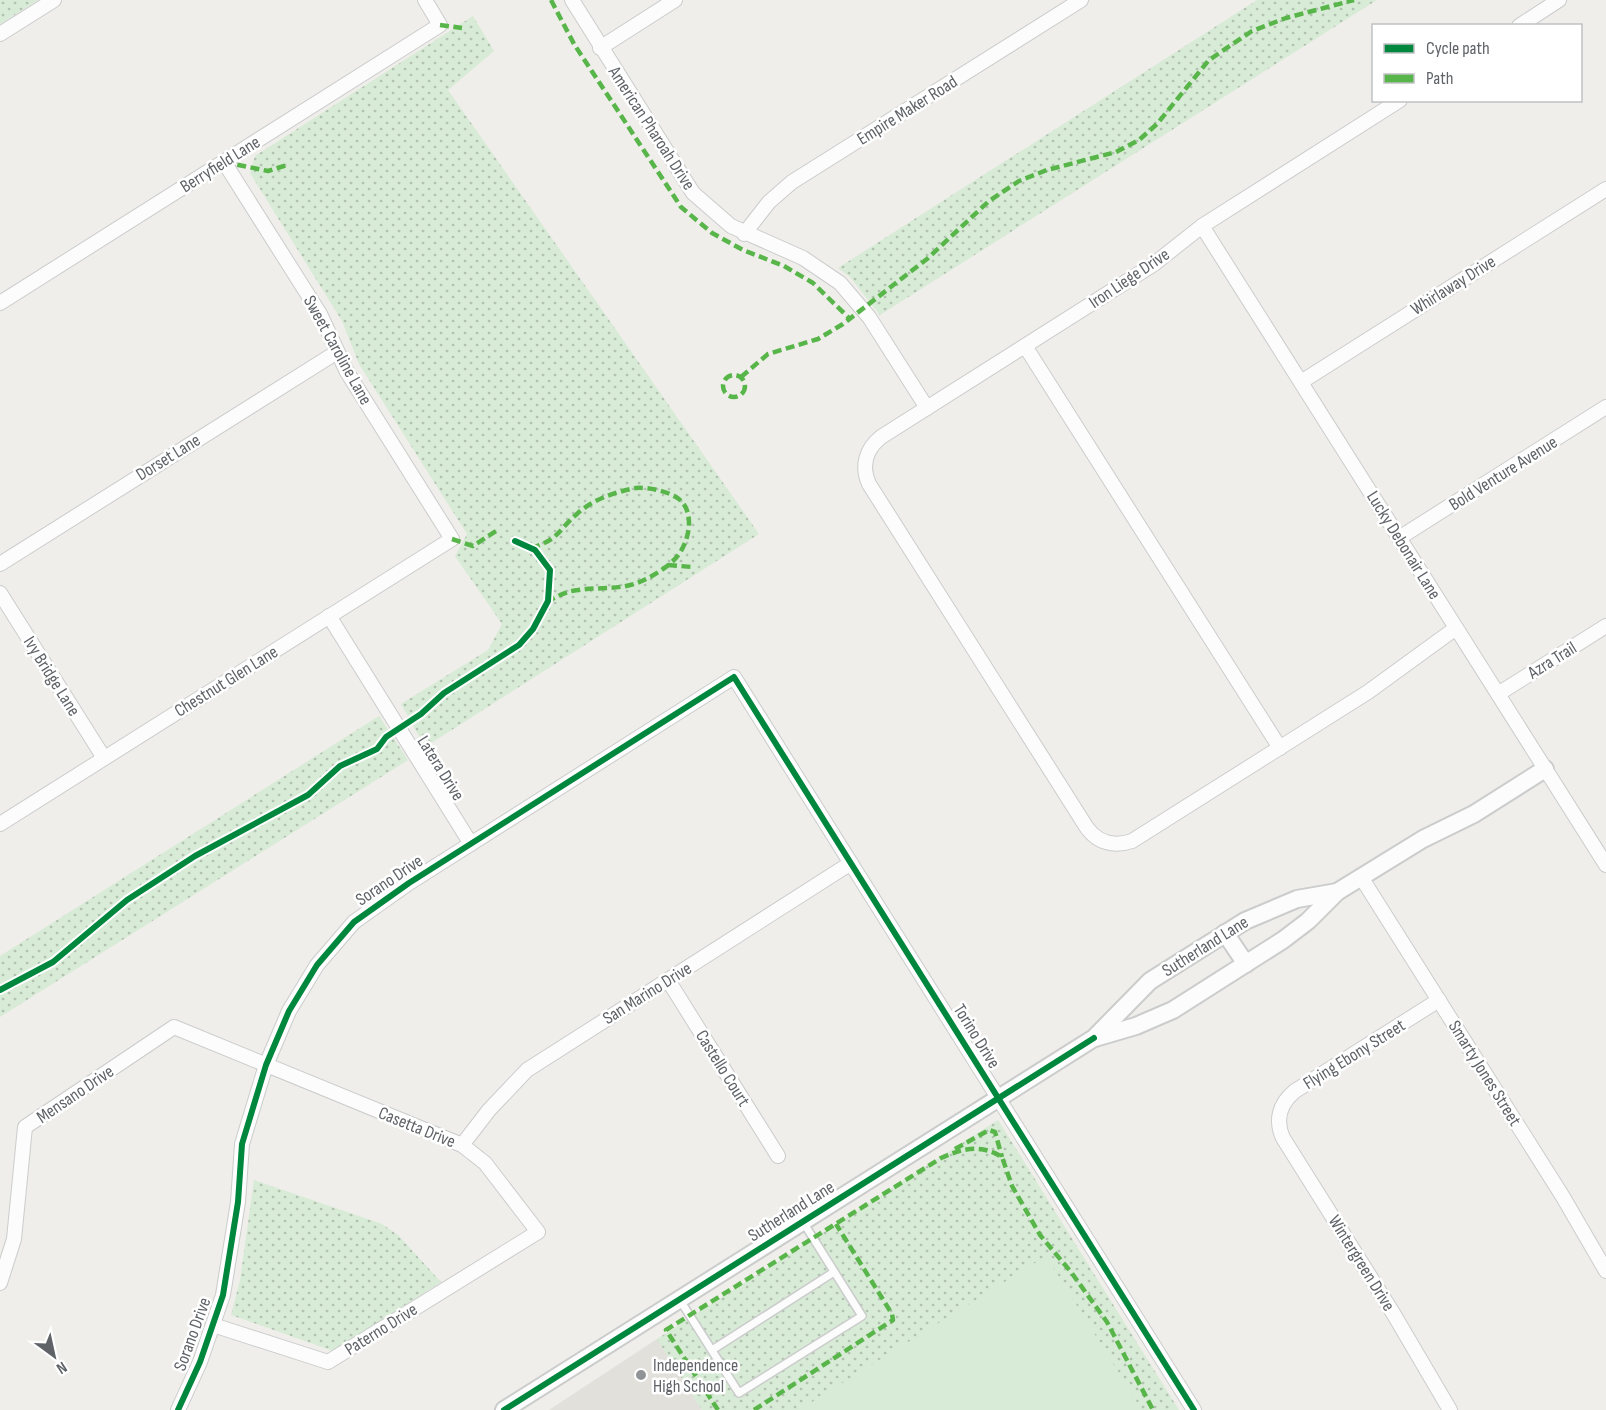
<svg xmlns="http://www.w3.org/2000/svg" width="1606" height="1410" font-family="'Sofia Sans Condensed',sans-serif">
  <defs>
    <pattern id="park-dots" width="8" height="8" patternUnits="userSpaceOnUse" patternTransform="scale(1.5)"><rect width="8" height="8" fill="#d8ebd6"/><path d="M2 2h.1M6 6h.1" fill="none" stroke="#b2c2b1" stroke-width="1.8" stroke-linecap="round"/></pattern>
  </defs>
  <rect width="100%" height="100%" fill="#efeeea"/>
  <path fill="#e2e0da" d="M 657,1339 L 702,1410 L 549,1410 Z"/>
  <g fill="url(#park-dots)">
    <path d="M 0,0 L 38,0 L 0,24 Z"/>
    <path d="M 1257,0 L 1377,0 L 880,315 L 850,277 L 838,268 Z"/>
    <path d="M 473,16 L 494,51 L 448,90 L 759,534 L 425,747 L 401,704 L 488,650 L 502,624 L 455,556 L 467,534 L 359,364 L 342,321 L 250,173 L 255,156 Z"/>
    <path d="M 379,716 L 408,760 L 0,1017 L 0,956 Z"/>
    <path d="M 998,1120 L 1179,1410 L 702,1410 L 657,1339 Z"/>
    <path d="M 254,1180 L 382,1224 L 398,1235 L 441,1282 L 333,1351 L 231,1315 L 240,1280 Z"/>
  </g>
  <path fill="#d8ebd6" d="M 1046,1256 L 1142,1410 L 799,1410 Z"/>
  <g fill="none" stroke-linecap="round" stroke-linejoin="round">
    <defs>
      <g id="service">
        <path d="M 680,1300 L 739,1393 L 862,1316 L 803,1222"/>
        <path d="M 712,1350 L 834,1272"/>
      </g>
      <g id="minor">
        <path d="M 572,0 L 693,193 L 731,226 L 803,258 L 840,283 L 869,317 L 927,408"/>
        <path d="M 1519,26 L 1559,0"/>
        <path d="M 0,34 L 54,0"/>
        <path d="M 600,48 L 675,0"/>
        <path d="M 1400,100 L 1202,226 L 1154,264 L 881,437 C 866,449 861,466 869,484 L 1087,828 C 1098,843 1114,847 1132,841 L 1368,692 L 1456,628"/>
        <path d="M 1202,226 L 1606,865"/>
        <path d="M 744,234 L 769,202 L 792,182 L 1081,0"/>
        <path d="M 0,303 L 440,25 L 425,0"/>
        <path d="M 1025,346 L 1280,748"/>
        <path d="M 1301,382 L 1606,189"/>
        <path d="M 1399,538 L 1606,407"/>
        <path d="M 0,564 L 337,352"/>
        <path d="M 0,593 L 104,758"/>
        <path d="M 329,616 L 471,844"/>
        <path d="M 1498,694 L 1606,626"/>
        <path d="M 0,824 L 452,539 L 347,372 L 320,314 L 224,162"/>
        <path d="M 1361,877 L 1563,1197 L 1606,1271"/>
        <path d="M 668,980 L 778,1156"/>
        <path d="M 1439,1000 L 1295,1091 C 1279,1104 1275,1120 1283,1138 L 1393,1313 L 1450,1410"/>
        <path d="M 462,1145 L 489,1110 L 527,1070 L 851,863"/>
        <path d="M 0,1283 L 14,1239 L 25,1127 L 174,1027 L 462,1145 L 485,1163 L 538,1232 L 328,1362 L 213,1325"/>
        <path d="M 178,1410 L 200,1362 L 223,1295 L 238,1202 L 242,1144 L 266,1065 L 289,1011 L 317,965 L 354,922 L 409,883 L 734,677 L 1194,1410"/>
      </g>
      <g id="tertiary">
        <path d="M 1225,933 L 1246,964"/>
        <path d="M 1095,1038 L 1136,1026 L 1173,1010 L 1283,940 L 1308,921 L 1337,892 L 1423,839 L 1474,814 L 1545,769"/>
        <path d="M 504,1410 L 1094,1038 L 1150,981 L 1245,921 L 1297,899 L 1337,892"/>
      </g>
    </defs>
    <use href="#service" stroke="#cbcccc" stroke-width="10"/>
    <use href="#minor" stroke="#cbcccc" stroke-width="16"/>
    <use href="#tertiary" stroke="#cbcccc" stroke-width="20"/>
    <use href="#service" stroke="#fdfcfc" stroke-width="7"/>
    <use href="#minor" stroke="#fdfcfc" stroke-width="14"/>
    <use href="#tertiary" stroke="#fdfcfc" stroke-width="16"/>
    <g stroke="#58b549" stroke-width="4.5" stroke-dasharray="9 4.5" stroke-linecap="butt">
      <path d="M 551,0 L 574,44 L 681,207 L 712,233 L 743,250 L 784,266 L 813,283 L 850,319"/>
      <path d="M 440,25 L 462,28"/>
      <path d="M 224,162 L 268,171 L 287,165"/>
      <circle cx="734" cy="386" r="11"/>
      <path d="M 741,377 L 768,354 L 818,339 L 843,324 L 927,259 L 989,201 L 1019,181 L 1047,170 L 1116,152 L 1139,140 L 1157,124 L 1209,60 L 1252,31 L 1286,18 L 1354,0"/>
      <path d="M 452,539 L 473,546 L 496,531"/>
      <path d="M 531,548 C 559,540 558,530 578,513 C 594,499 615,492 636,488 C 648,487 666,491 676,497 C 694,508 691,534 681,551 C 674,564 651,578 637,583 C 617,590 599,587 578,590 C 567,591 558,596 548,601"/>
      <path d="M 668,565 L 692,567"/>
      <path d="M 955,1149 L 989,1130 L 995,1132 L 1002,1157"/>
      <path d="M 718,1410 L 666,1330 L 941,1158 C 963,1148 981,1144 1002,1157 L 1012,1186 L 1040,1235 L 1071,1272 L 1107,1322 L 1153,1410"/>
      <path d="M 754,1410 L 893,1320 L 892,1314 L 836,1224"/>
    </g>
    <defs>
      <g id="cycleway">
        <path d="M 0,990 L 53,962 L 127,900 L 195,856 L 308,795 L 340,766 L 377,749 L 386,737 L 421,714 L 444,693 L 519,645 L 533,629 L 548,601 L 550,570 L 535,550 L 515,541"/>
        <path d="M 178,1410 L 200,1362 L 223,1295 L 238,1202 L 242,1144 L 266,1065 L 289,1011 L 317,965 L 354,922 L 409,883 L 734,677 L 1194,1410"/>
        <path d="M 504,1410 L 1094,1038"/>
      </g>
    </defs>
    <use href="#cycleway" stroke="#fff" stroke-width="10"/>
    <use href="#cycleway" stroke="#00873e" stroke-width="6"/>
  </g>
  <circle fill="#919496" stroke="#fff" stroke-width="2" cx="641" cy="1375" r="6"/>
  <g text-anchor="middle" stroke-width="5" stroke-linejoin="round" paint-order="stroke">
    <g font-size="18" fill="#5f6368" stroke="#fff">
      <text transform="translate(907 110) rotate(-32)" y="6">Empire Maker Road</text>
      <text transform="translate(652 128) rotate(57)" y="6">American Pharoah Drive</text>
      <text transform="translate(220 164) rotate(-32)" y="6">Berryfield Lane</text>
      <text transform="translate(1129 278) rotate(-34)" y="6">Iron Liege Drive</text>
      <text transform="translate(1453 285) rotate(-32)" y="6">Whirlaway Drive</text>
      <text transform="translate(338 350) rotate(61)" y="6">Sweet Caroline Lane</text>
      <text transform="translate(168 457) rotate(-32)" y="6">Dorset Lane</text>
      <text transform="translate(1503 473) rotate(-32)" y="6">Bold Venture Avenue</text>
      <text transform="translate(1404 545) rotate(58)" y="6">Lucky Debonair Lane</text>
      <text transform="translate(1552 660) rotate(-32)" y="6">Azra Trail</text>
      <text transform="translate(52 676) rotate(58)" y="6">Ivy Bridge Lane</text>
      <text transform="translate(226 681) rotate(-32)" y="6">Chestnut Glen Lane</text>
      <text transform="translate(441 768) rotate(58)" y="6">Latera Drive</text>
      <text transform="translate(389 880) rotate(-34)" y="6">Sorano Drive</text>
      <text transform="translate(1205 946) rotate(-32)" y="6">Sutherland Lane</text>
      <text transform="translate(647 993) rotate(-32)" y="6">San Marino Drive</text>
      <text transform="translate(977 1036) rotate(58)" y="6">Torino Drive</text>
      <text transform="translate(1354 1054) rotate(-32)" y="6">Flying Ebony Street</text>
      <text transform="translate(723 1068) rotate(58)" y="6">Castello Court</text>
      <text transform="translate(1485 1073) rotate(58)" y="6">Smarty Jones Street</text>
      <text transform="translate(75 1094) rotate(-34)" y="6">Mensano Drive</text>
      <text transform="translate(417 1127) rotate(22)" y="6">Casetta Drive</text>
      <text transform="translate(791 1211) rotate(-32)" y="6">Sutherland Lane</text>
      <text transform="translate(1362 1263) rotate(58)" y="6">Wintergreen Drive</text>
      <text transform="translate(381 1329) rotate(-32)" y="6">Paterno Drive</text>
      <text transform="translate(192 1334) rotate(-70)" y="6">Sorano Drive</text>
    </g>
    <g font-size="18" fill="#5f6368" stroke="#fff" text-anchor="start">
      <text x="653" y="1371">Independence<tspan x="653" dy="21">High School</tspan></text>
    </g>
  </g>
  <rect x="1372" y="24" width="210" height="78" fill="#ffffff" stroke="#bfc1c3" stroke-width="1.5"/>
  <rect x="1384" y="44" width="30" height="9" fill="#00873e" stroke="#bfc1c3" stroke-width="1.5"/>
  <text x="1426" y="54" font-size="18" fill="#5f6368">Cycle path</text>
  <rect x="1384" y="74" width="30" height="9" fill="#58b549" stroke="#bfc1c3" stroke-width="1.5"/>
  <text x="1426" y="84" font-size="18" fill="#5f6368">Path</text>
  <g transform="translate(54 1356) rotate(147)" stroke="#ffffff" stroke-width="4.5" paint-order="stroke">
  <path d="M0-4.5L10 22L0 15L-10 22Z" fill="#5f6368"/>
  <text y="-9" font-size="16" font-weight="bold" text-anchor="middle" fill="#5f6368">N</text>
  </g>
</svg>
